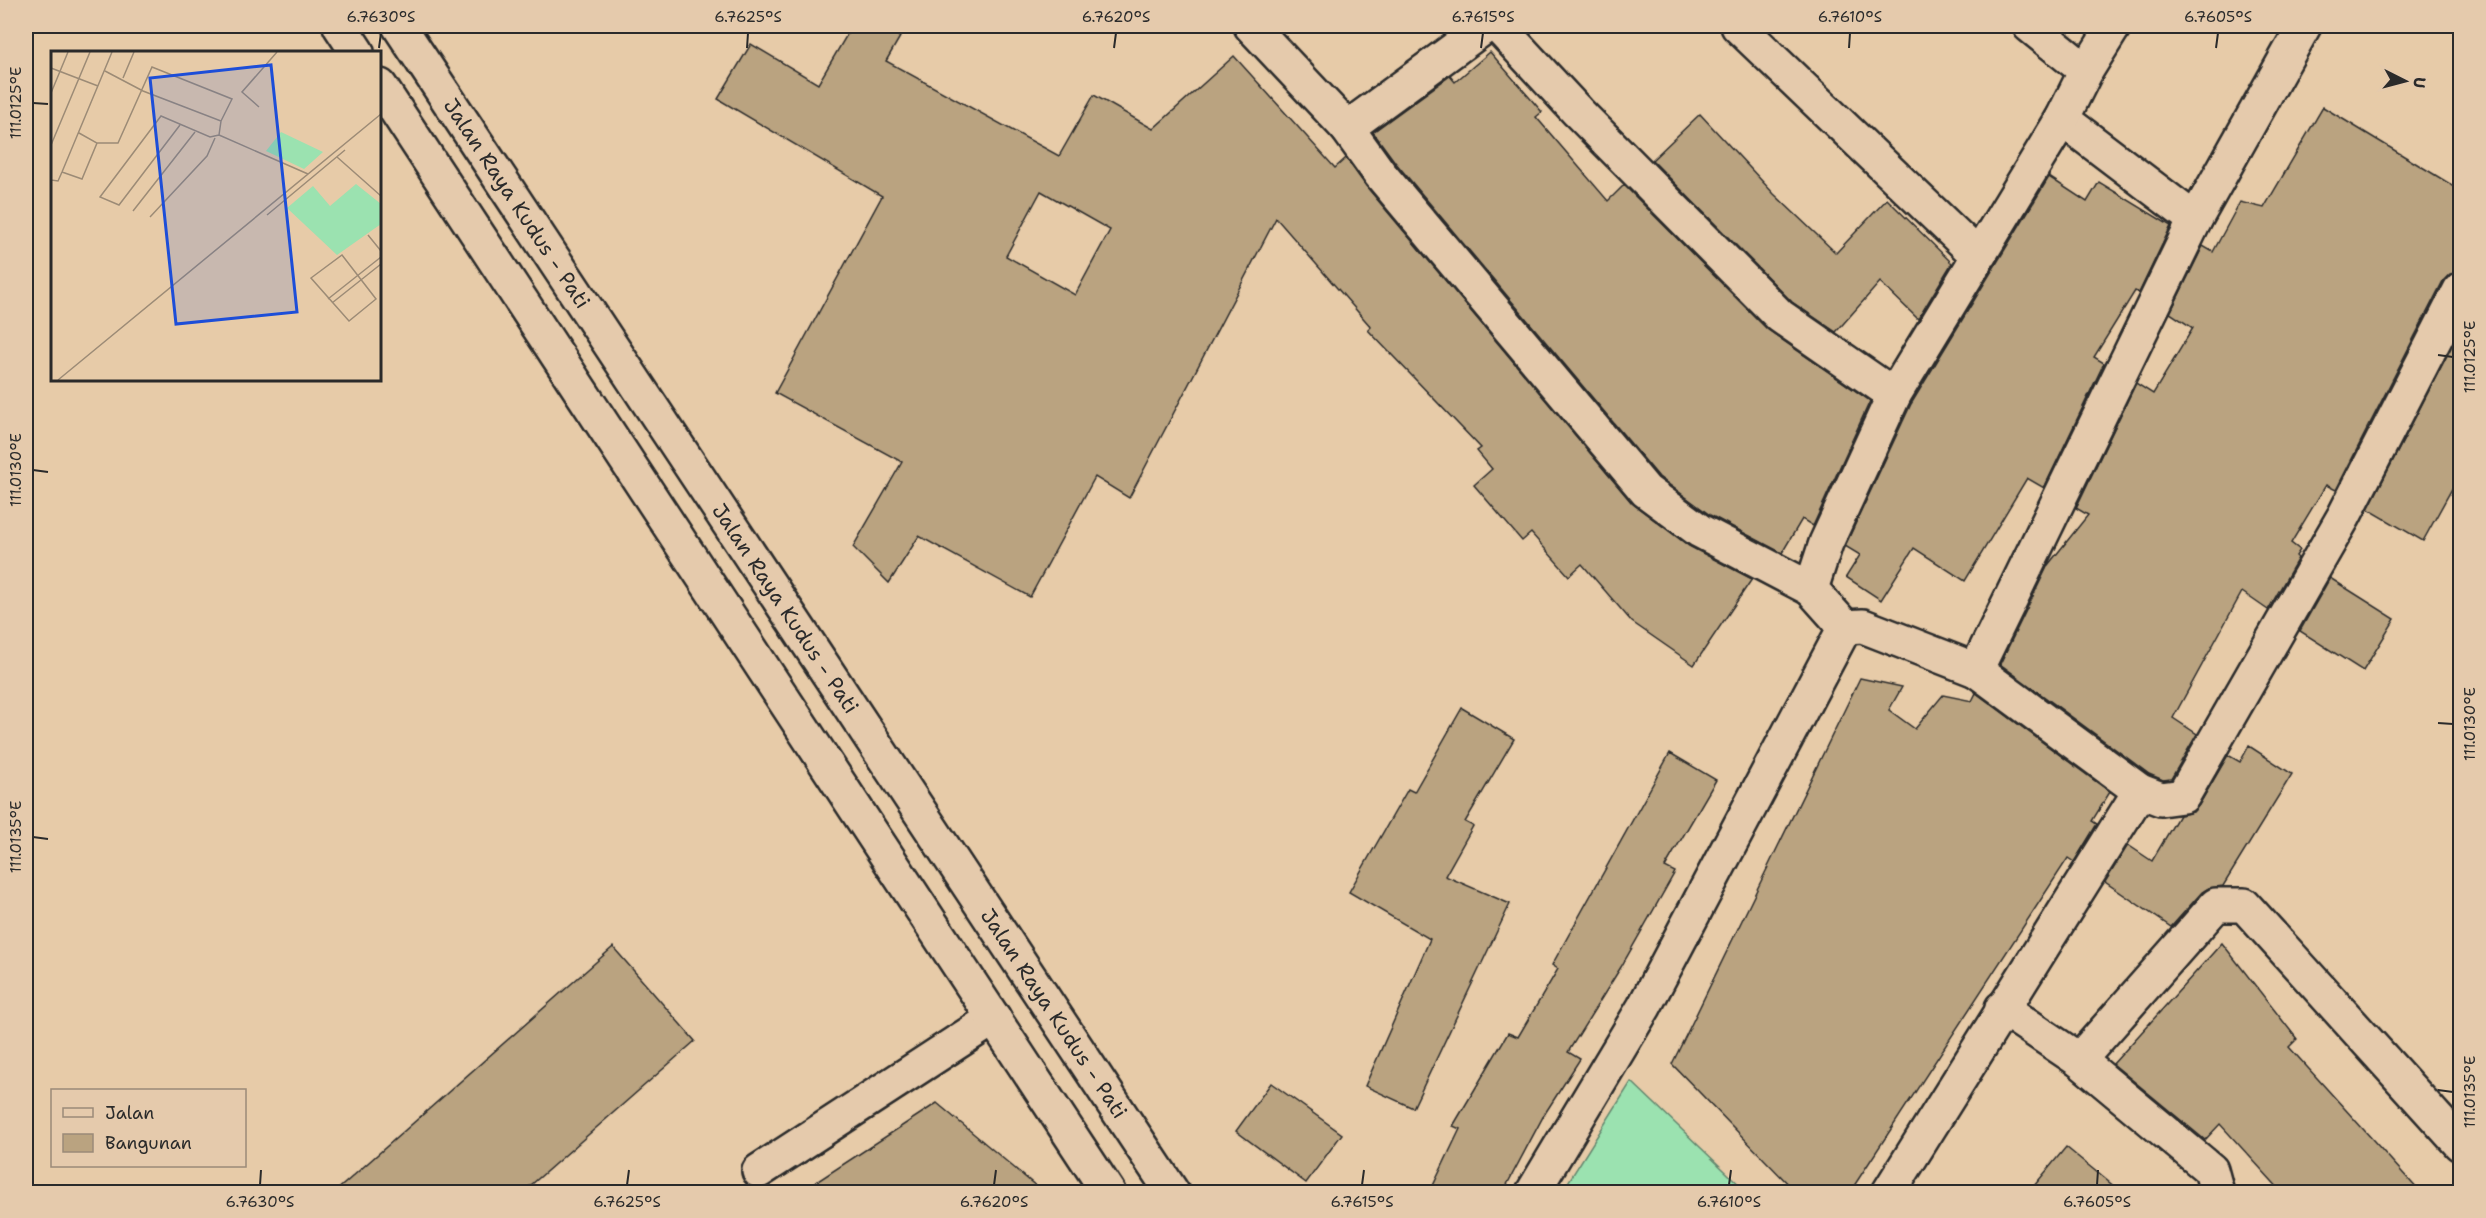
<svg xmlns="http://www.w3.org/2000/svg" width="2486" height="1218" font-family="'Shantell Sans',sans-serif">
  <rect width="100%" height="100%" fill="#e7cba8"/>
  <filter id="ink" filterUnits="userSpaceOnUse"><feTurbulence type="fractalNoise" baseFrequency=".0167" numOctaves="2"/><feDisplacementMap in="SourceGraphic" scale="12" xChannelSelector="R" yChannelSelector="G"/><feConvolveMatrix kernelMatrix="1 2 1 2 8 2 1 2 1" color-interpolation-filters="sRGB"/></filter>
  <g filter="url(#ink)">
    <path fill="#9be2b0" stroke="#63866e" stroke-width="1.5" d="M 1631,1082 L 1632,1082 L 1747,1192 L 1562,1192 Z"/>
    <g fill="#baa380" stroke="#2b2b2b" stroke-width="1.5" fill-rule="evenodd">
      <path d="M 852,26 L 880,26 L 900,37 L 886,61 L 1059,156 L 1094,95 L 1153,129 L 1234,56 L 1335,168 L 1346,158 L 1366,186 L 1632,503 L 1689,546 L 1752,579 L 1694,665 L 1632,622 L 1582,564 L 1569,576 L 1531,533 L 1522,541 L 1474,485 L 1492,469 L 1477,451 L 1481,448 L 1368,330 L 1371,327 L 1276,218 L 1129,498 L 1095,477 L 1030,597 L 919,536 L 889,583 L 853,547 L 902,462 L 775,393 L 882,196 L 718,99 L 751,44 L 818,84 ZM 1041,191 L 1110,230 L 1075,295 L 1006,256 Z"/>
      <path d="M 1490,52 L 1542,112 L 1536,117 L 1608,201 L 1624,185 L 1767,329 L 1870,401 L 1813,526 L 1802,519 L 1782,553 L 1710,515 L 1659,477 L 1395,162 L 1373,132 L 1450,76 L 1455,82 Z"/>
      <path d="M 2323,107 L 2460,190 L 2460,272 L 2450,274 L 2443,281 L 2336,490 L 2326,485 L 2291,543 L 2300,550 L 2296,556 L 2298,558 L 2268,610 L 2242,592 L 2173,718 L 2197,734 L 2171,779 L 2163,780 L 2149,774 L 2000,664 L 2048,565 L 2088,515 L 2076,508 L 2136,383 L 2153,394 L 2193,328 L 2170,313 L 2203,246 L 2213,252 L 2240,202 L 2264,208 Z"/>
      <path d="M 1700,114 L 1774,194 L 1836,253 L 1887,199 L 1952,263 L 1918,319 L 1880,282 L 1836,332 L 1792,302 L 1652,160 Z"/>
      <path d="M 2049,177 L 2087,202 L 2099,182 L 2171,226 L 2139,293 L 2135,291 L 2094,357 L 2104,363 L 2044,488 L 2027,478 L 1965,581 L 1914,548 L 1881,600 L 1846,577 L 1860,555 L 1845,546 L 1911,404 Z"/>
      <path d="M 2460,330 L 2460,474 L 2423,541 L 2368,509 Z"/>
      <path d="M 2330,578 L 2395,619 L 2363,671 L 2300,631 Z"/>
      <path d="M 1860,678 L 1902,687 L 1889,710 L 1915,729 L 1943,695 L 1972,701 L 1976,693 L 2110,792 L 2092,821 L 2097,824 L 2074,862 L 2068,858 L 1850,1192 L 1796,1192 L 1672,1064 Z"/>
      <path d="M 1462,708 L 1514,739 L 1465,822 L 1473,826 L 1445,876 L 1510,904 L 1413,1108 L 1365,1086 L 1430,939 L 1349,892 L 1408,789 L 1414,792 Z"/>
      <path d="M 2249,746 L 2292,774 L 2223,886 L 2209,888 L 2202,892 L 2171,927 L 2105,882 L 2128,845 L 2152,861 L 2179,815 L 2193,812 L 2199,805 L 2228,755 L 2240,762 Z"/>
      <path d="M 1670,753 L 1716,780 L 1665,867 L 1675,872 L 1621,967 L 1568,1052 L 1580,1059 L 1544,1115 L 1503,1192 L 1430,1192 L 1460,1129 L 1453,1126 L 1508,1033 L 1518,1037 L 1558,969 L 1552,965 Z"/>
      <path d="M 2222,943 L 2297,1039 L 2289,1047 L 2420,1192 L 2282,1192 L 2220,1124 L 2205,1140 L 2113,1064 Z"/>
      <path d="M 613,947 L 695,1041 L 523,1192 L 335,1192 Z"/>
      <path d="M 1271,1083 L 1342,1134 L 1306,1183 L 1236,1131 Z"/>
      <path d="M 937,1103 L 1043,1192 L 801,1192 Z"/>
      <path d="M 2066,1147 L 2121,1192 L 2029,1192 Z"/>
    </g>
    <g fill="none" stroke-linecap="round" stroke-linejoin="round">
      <defs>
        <g id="minor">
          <path d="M 1251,26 L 1347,128 L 1380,174 L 1646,491 L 1700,531 L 1811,589"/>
          <path d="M 1498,26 L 1578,112 L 1780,316 L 1894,395"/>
          <path d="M 1738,26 L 1978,256"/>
          <path d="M 2086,71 L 2114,26"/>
          <path d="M 2062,119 L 2195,220"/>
          <path d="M 1347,128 L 1486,26"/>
          <path d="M 1845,627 L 1811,589 L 1826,543 L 1894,395 L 2062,119 L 2086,71 L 2030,26"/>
          <path d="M 1976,670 L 2140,791 L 2161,799 L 2183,796 L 2344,516 L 2460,290"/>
          <path d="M 2002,1008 L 2079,1060 L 2211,1170 L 2217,1192"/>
          <path d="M 2079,1060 L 2216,905 L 2244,905 L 2460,1144"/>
          <path d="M 759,1171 L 994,1018"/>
          <path d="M 1533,1192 L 1644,1007 L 1845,627 L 1863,626 L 1976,670 L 2195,220 L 2304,26"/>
          <path d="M 1889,1192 L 2140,791"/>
        </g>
        <g id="major">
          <path d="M 340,26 L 357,52"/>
          <path id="s1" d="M 399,26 L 1172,1192"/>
          <path d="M 380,86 L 1108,1192"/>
        </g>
      </defs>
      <use href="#minor" stroke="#2b2b2b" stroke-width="38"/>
      <use href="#major" stroke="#2b2b2b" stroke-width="38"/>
      <use href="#minor" stroke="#e5caac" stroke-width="33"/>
      <use href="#major" stroke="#e5caac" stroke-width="33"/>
    </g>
  </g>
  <path fill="none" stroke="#2b2b2b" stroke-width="2" d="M 379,48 L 381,33M 747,48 L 748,33M 1114,48 L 1116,33M 1481,48 L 1483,33M 1849,48 L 1850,33M 2216,48 L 2218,33M 33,103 L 48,104M 2438,355 L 2453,357M 33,470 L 48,472M 2438,723 L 2453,724M 33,837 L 48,839M 2438,1090 L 2453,1092M 260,1185 L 261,1170M 627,1185 L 629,1170M 994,1185 L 996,1170M 1362,1185 L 1364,1170M 1729,1185 L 1731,1170M 2097,1185 L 2098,1170"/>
  <g text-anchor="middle" stroke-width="4.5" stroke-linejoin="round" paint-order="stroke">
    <g font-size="21" fill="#2b2b2b" stroke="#e5caac">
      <text dy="7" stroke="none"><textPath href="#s1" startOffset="213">Jalan Raya Kudus - Pati</textPath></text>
      <text dy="7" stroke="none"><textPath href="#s1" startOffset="699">Jalan Raya Kudus - Pati</textPath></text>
      <text dy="7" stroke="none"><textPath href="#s1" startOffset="1185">Jalan Raya Kudus - Pati</textPath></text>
    </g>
  </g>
  <g transform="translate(51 51)">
    <rect width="330" height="330" fill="#e7cba8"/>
    <path d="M 230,81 L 272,101 L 253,118 L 215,100 ZM 305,133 L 330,153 L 330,173 L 286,204 L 236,157 L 262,135 L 279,155 Z" fill="#9be2b0"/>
    <path fill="none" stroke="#9c8b76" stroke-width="1.5" d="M 0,17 L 47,35M 54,20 L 92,40 L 170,70 L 168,84 L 257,123M 72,27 L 83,1M 0,42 L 17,1M 208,56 L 191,41 L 226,1M 129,74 L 68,154 L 49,146 L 110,65 L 159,86 L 168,84M 46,92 L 67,92 L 101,16 L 181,48 L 170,70M 0,94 L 39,1M 286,106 L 330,145M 11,121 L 31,128 L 46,92 L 28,82M 0,129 L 7,130 L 11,121 L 61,1M 82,160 L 144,81M 216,164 L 294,99M 99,166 L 156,105 L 164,87M 317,184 L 330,200M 291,204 L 325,248 L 298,270 L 260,227 ZM 277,248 L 330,206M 281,252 L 330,213M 7,329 L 330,63"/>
    <path fill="#1d4ed8" fill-opacity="0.15" stroke="#1d4ed8" stroke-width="3" d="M 220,14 L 246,261 L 125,273 L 99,27 Z"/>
    <rect width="330" height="330" fill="none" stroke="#2b2b2b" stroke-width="3"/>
  </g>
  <rect width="2486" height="1218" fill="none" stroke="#e5caac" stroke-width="66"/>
  <rect x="51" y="1089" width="195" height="78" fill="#e5caac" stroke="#9b8a78" stroke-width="1.5"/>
  <rect x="63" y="1108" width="30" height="9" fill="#e5caac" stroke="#9b8a78" stroke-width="1.5"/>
  <text x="105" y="1119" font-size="18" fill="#2b2b2b">Jalan</text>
  <rect x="63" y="1134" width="30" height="18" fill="#baa380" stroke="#9b8a78" stroke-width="1.5"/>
  <text x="105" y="1149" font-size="18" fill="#2b2b2b">Bangunan</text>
  <g transform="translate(2405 81) rotate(96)" stroke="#e5caac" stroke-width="4.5" paint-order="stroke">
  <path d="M0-4.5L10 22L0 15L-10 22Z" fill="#2b2b2b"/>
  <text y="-9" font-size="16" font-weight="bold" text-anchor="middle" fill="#2b2b2b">U</text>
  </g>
  <rect x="33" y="33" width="2420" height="1152" fill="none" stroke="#2b2b2b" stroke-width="2"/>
  <g font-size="15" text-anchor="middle" fill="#2b2b2b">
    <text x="381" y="22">6.7630°S</text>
    <text x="748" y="22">6.7625°S</text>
    <text x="1116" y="22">6.7620°S</text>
    <text x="1483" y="22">6.7615°S</text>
    <text x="1850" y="22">6.7610°S</text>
    <text x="2218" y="22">6.7605°S</text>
    <text transform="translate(16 103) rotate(-90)" y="5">111.0125°E</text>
    <text transform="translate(2470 357) rotate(-90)" y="5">111.0125°E</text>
    <text transform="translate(16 470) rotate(-90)" y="5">111.0130°E</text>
    <text transform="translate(2470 724) rotate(-90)" y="5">111.0130°E</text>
    <text transform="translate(16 837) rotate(-90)" y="5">111.0135°E</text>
    <text transform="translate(2470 1092) rotate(-90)" y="5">111.0135°E</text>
    <text x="260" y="1207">6.7630°S</text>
    <text x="627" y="1207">6.7625°S</text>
    <text x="994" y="1207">6.7620°S</text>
    <text x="1362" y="1207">6.7615°S</text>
    <text x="1729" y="1207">6.7610°S</text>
    <text x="2097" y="1207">6.7605°S</text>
  </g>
</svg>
